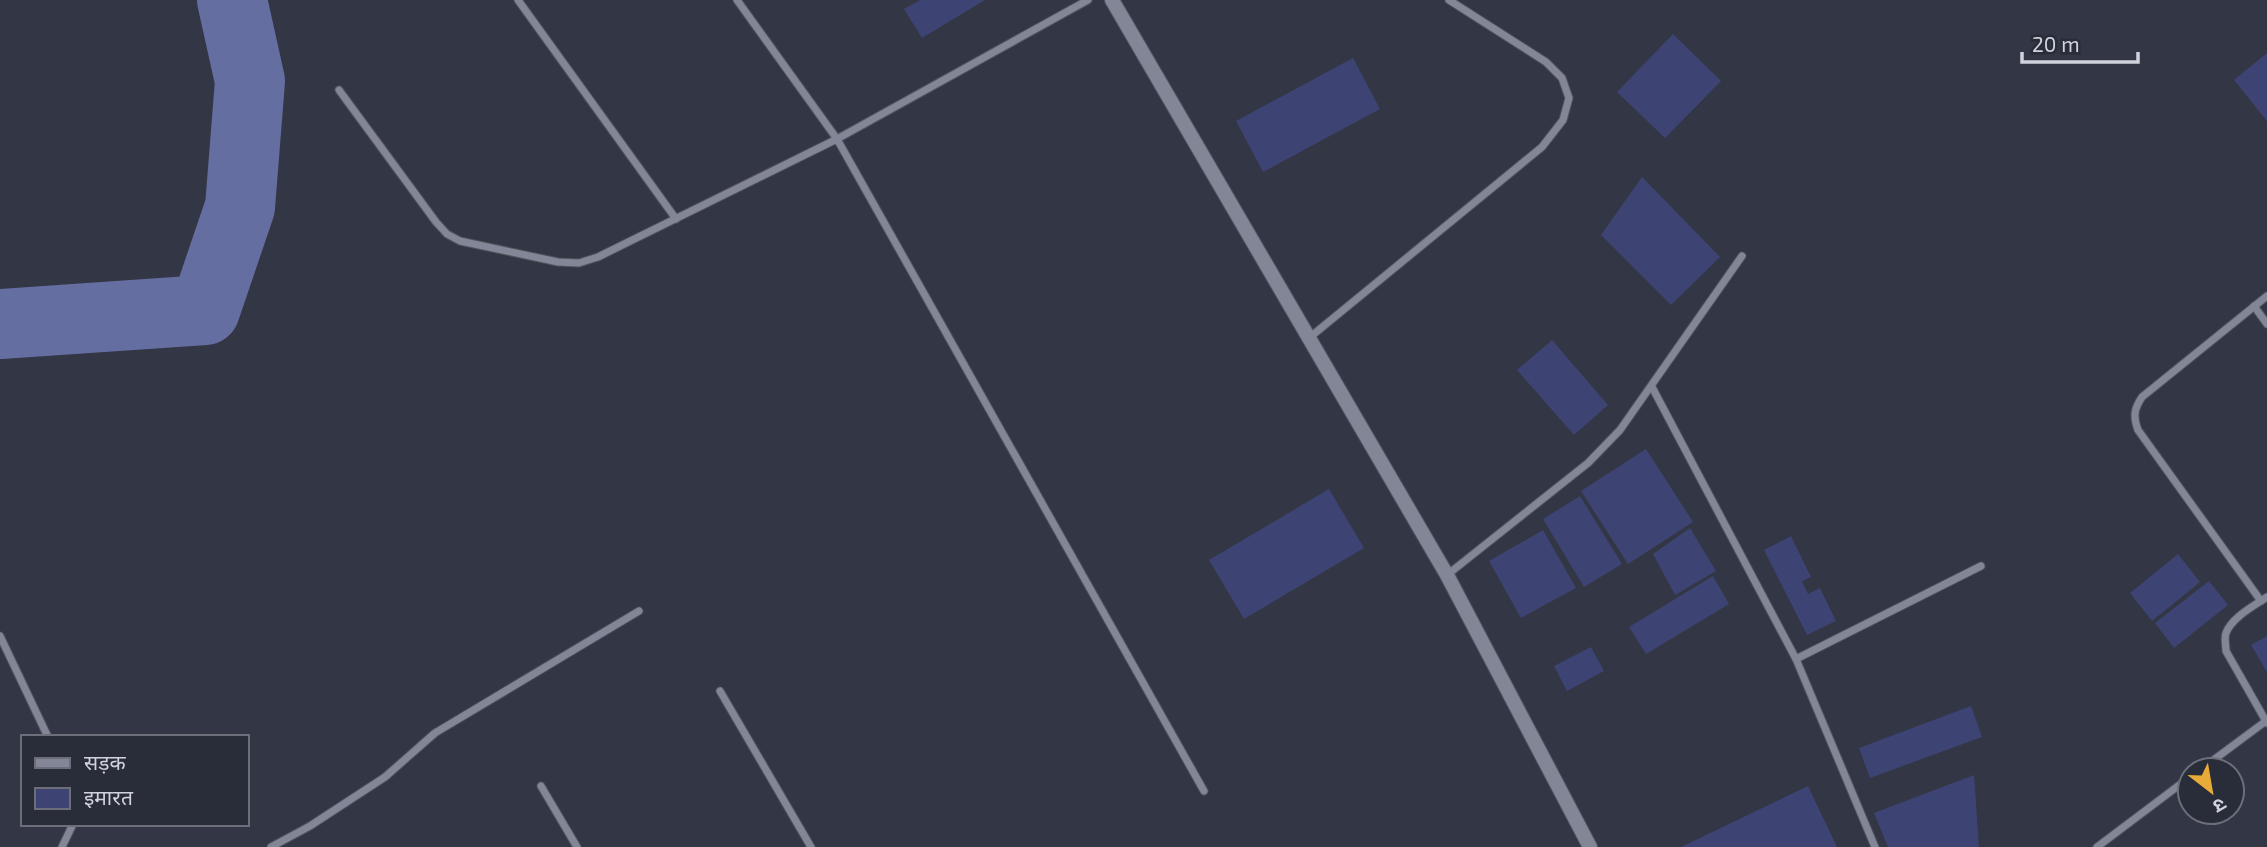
<svg xmlns="http://www.w3.org/2000/svg" width="2267" height="847" font-family="'Exo 2','Noto Sans Devanagari',sans-serif">
  <rect width="100%" height="100%" fill="#333644"/>
  <g fill="none" stroke-linecap="round" stroke-linejoin="round">
    <path stroke="#656ea0" stroke-width="70" d="M 0,324 L 205,310 L 240,207 L 250,81 L 232,0"/>
  </g>
  <g fill="#3d4473">
    <path d="M 920,0 L 985,0 L 922,38 L 904,9 Z"/>
    <path d="M 1673,34 L 1721,81 L 1665,138 L 1617,92 Z"/>
    <path d="M 2267,53 L 2267,121 L 2234,80 Z"/>
    <path d="M 1353,58 L 1380,109 L 1263,172 L 1236,121 Z"/>
    <path d="M 1642,177 L 1720,257 L 1671,305 L 1601,235 Z"/>
    <path d="M 1552,340 L 1608,405 L 1574,435 L 1517,370 Z"/>
    <path d="M 1646,449 L 1693,522 L 1628,564 L 1581,491 Z"/>
    <path d="M 1329,489 L 1364,548 L 1244,619 L 1209,560 Z"/>
    <path d="M 1580,496 L 1622,564 L 1584,587 L 1543,519 Z"/>
    <path d="M 1690,528 L 1716,571 L 1675,595 L 1653,554 Z"/>
    <path d="M 1543,530 L 1576,588 L 1521,618 L 1489,561 Z"/>
    <path d="M 1791,536 L 1811,577 L 1802,581 L 1808,594 L 1820,588 L 1836,621 L 1807,635 L 1764,550 Z"/>
    <path d="M 2178,554 L 2200,582 L 2152,621 L 2130,593 Z"/>
    <path d="M 1713,576 L 1729,604 L 1646,654 L 1629,627 Z"/>
    <path d="M 2209,581 L 2228,605 L 2174,648 L 2155,623 Z"/>
    <path d="M 2267,636 L 2267,672 L 2251,645 Z"/>
    <path d="M 1591,647 L 1604,671 L 1567,691 L 1554,666 Z"/>
    <path d="M 1971,706 L 1982,737 L 1870,778 L 1859,748 Z"/>
    <path d="M 1974,775 L 1979,847 L 1888,847 L 1874,813 Z"/>
    <path d="M 1808,786 L 1837,847 L 1681,847 Z"/>
  </g>
  <g fill="none" stroke-linecap="round" stroke-linejoin="round">
    <defs>
      <g id="minor">
        <path d="M 518,0 L 676,219"/>
        <path d="M 737,0 L 837,139 L 1204,791"/>
        <path d="M 339,90 L 436,222 L 447,234 L 460,241 L 558,262 L 579,263 L 598,257 L 837,139 L 1088,0"/>
        <path d="M 2254,306 L 2267,324"/>
        <path d="M 1309,338 L 1542,147 L 1563,120 L 1569,98 L 1562,78 L 1546,62 L 1449,0"/>
        <path d="M 1652,387 L 1796,659 L 1875,847"/>
        <path d="M 1447,575 L 1588,463 L 1620,430 L 1742,256"/>
        <path d="M 2267,597 C 2254,606 2232,617 2226,633 C 2224,638 2226,645 2226,651 L 2267,723"/>
        <path d="M 2261,601 L 2138,430 C 2133,416 2134,409 2142,397 L 2267,296"/>
        <path d="M 0,636 L 48,737"/>
        <path d="M 1796,659 L 1981,566"/>
        <path d="M 720,691 L 811,847"/>
        <path d="M 2200,770 L 2266,721"/>
        <path d="M 541,786 L 577,847"/>
        <path d="M 62,847 L 73,824"/>
        <path d="M 271,847 L 310,826 L 385,777 L 435,733 L 639,611"/>
        <path d="M 2097,847 L 2190,777"/>
      </g>
      <path id="secondary" d="M 1112,0 L 1447,575 L 1590,847"/>
    </defs>
    <use href="#minor" stroke="#52545f" stroke-width="9"/>
    <use href="#secondary" stroke="#52545f" stroke-width="16"/>
    <use href="#minor" stroke="#828696" stroke-width="7"/>
    <use href="#secondary" stroke="#828696" stroke-width="14"/>
  </g>
  <rect x="21" y="735" width="228" height="91" fill="#292c39" stroke="#6c6f7a" stroke-width="2"/>
  <rect x="35" y="758" width="35" height="10" fill="#828696" stroke="#6c6f7a" stroke-width="2"/>
  <text x="84" y="770" font-size="21" fill="#d1d3dc">सड़क</text>
  <rect x="35" y="788" width="35" height="21" fill="#3d4473" stroke="#6c6f7a" stroke-width="2"/>
  <text x="84" y="805" font-size="21" fill="#d1d3dc">इमारत</text>
  <g transform="translate(2211 791) rotate(149)"><circle r="33" fill="#292c39" stroke="#6c6f7a" stroke-width="2"/>
  <path d="M0-5L12 26L0 18L-12 26Z" fill="#e9ab38"/>
  <text y="-10" font-size="19" font-weight="bold" text-anchor="middle" fill="#d1d3dc">उ</text>
  </g>
  <path d="M2022 52v10h116v-10" fill="none" stroke="#d1d3dc" stroke-width="3.5"/>
  <text x="2032" y="52" font-size="21" fill="#d1d3dc" stroke="#292c39" stroke-width="5" paint-order="stroke">20 m</text>
</svg>
